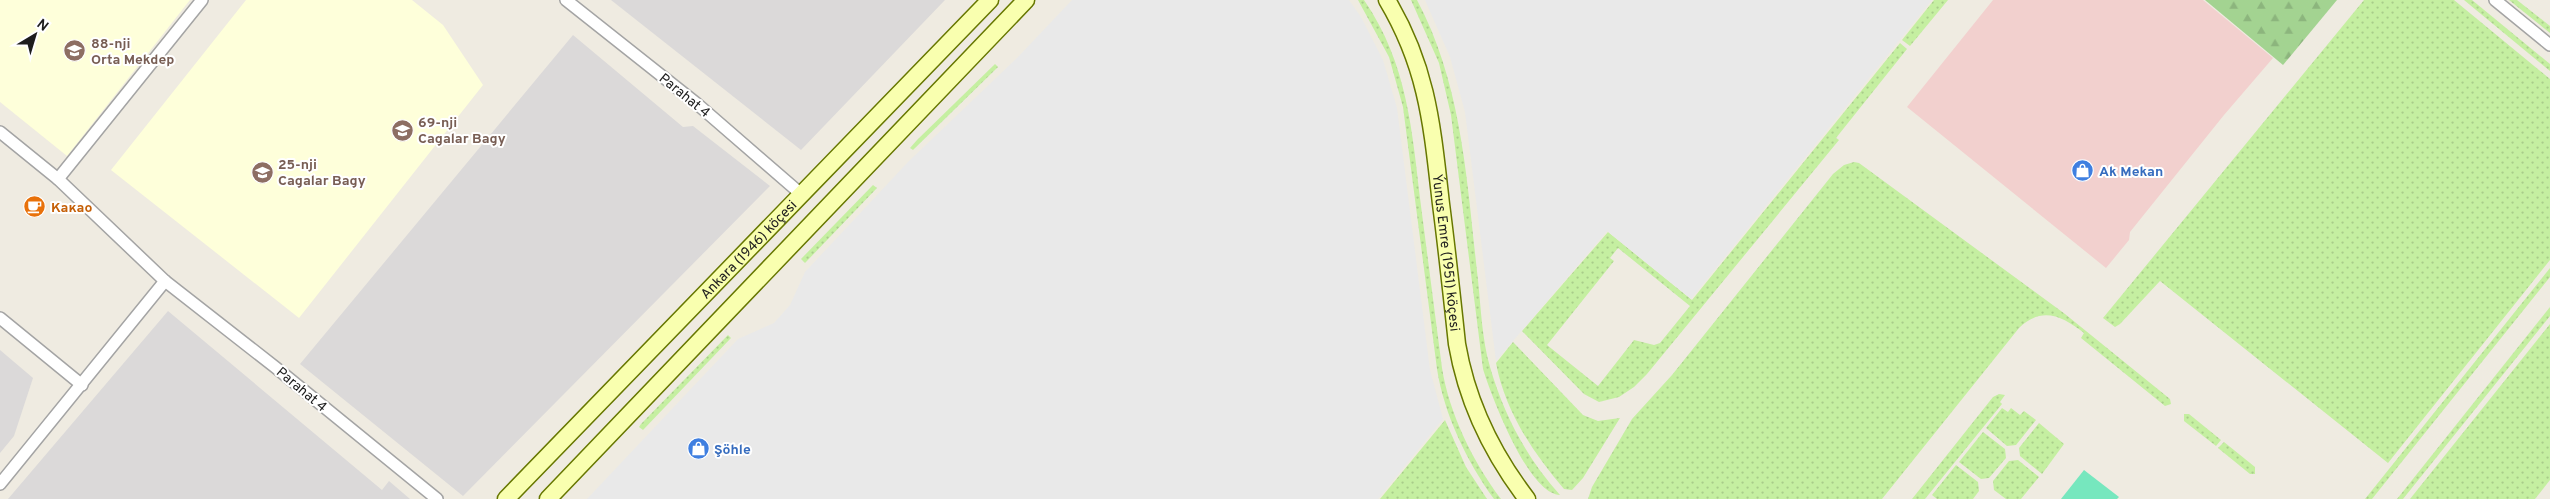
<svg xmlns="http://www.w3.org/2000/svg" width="2550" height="499" font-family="Overpass,sans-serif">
  <defs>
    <pattern id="grass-dots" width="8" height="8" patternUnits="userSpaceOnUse" patternTransform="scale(1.25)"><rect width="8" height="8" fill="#c5efa1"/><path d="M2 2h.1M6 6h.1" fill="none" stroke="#a9cc8a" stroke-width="1.8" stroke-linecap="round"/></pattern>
    <pattern id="forest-firs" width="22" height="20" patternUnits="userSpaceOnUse" patternTransform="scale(1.25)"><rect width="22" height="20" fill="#a3d391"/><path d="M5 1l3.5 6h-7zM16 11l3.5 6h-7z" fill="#8cb57d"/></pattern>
  </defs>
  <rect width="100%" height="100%" fill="#efebe1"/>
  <g fill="#dbd9d9">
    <path d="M 611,0 L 945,0 L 801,150 Z"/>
    <path d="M 573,35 L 683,127 L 693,126 L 770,186 L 463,496 L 300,364 Z"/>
    <path d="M 168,311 L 382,490 L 389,481 L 410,499 L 8,499 Z"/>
    <path d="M 0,350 L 33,378 L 14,436 L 0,453 Z"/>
  </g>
  <path fill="#f2d0ce" d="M 1993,0 L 2203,0 L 2273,58 L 2224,115 L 2130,232 L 2129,240 L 2106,268 L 1907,107 Z"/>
  <g fill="#feffda">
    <path d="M 0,0 L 190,0 L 67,156 L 0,102 Z"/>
    <path d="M 246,0 L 412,0 L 443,25 L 483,85 L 299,318 L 111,170 Z"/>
  </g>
  <g fill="url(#grass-dots)" fill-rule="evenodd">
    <path d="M 1358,0 L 1364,0 C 1408,64 1412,131 1421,206 C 1428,260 1435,314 1442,368 C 1449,413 1473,462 1501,499 L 1494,499 C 1467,462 1444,414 1437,369 L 1403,107 L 1389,57 Z"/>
    <path d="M 1411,0 L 1417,0 C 1463,86 1467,185 1478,280 C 1481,309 1482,339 1490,367 C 1504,415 1526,457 1560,495 C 1528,494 1491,395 1483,369 L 1451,115 L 1439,63 Z"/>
    <path d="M 1934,0 L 1948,0 L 1910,46 L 1902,40 Z"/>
    <path d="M 2364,0 L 2454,0 L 2550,79 L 2550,260 L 2388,463 L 2160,281 L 2120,324 L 2115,327 L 2103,318 Z"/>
    <path d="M 2464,0 L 2472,0 L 2550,64 L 2550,71 Z"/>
    <path d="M 2509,0 L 2517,0 L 2550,26 L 2550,33 Z"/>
    <path d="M 1900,43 L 1907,49 L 1836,138 L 1839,140 L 1647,374 L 1634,387 L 1619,397 L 1599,402 L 1584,394 L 1522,331 L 1608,232 L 1692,300 ZM 1618,248 L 1690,306 L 1660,343 L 1654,345 L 1634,340 L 1598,386 L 1547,345 L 1614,261 L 1610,258 Z"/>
    <path d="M 995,64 L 998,67 L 913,150 L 910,148 L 917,140 Z"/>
    <path d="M 1854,162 L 1859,163 L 2065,314 L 2170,399 L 2171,404 L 2165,406 L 2081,338 L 2084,333 C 2062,316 2042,306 2019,328 L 1882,499 L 1588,499 L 1592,487 L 1632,419 L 1672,375 L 1833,174 L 1844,165 Z"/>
    <path d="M 873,185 L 877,188 L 805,263 L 801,259 Z"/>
    <path d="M 2550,268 L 2550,277 L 2372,499 L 2365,499 Z"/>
    <path d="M 2550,307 L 2550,316 L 2403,499 L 2397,499 Z"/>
    <path d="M 2550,324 L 2550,480 L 2535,499 L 2410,499 Z"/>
    <path d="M 728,335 L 731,338 L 643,430 L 639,427 L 641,424 Z"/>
    <path d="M 1513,342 L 1583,415 L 1598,421 L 1620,418 L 1583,478 L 1572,490 L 1564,489 C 1533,453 1505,411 1496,363 Z"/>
    <path d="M 1999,394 L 2005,395 L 2000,402 L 2002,404 L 1925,499 L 1912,499 L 1993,397 Z"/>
    <path d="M 2002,408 L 2008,412 L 2011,408 L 2020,415 L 2024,411 L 2036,420 L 2016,445 L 2007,446 L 1986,428 Z"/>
    <path d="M 2184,414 L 2189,414 L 2221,440 L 2216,446 L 2184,421 Z"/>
    <path d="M 1445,420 L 1466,467 L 1487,499 L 1380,499 Z"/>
    <path d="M 2039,423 L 2064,444 L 2042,474 L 2020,456 L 2019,448 Z"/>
    <path d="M 1983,432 L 2005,449 L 2006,458 L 1989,478 L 1981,479 L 1959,462 Z"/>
    <path d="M 2224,442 L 2255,467 L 2255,474 L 2250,474 L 2218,448 Z"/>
    <path d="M 2018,460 L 2039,477 L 2021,499 L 2006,499 L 1994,490 L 1993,481 L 2009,461 Z"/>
    <path d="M 1956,465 L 1978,482 L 1979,491 L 1973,499 L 1937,499 L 1932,495 Z"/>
  </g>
  <path fill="url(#forest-firs)" d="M 2205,0 L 2337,0 L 2283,65 Z"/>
  <path fill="#76e7be" d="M 2084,470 L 2119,497 L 2117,499 L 2061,499 Z"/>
  <g fill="#e9e9e9">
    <path d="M 1072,0 L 1349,0 L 1361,17 L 1383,60 L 1397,108 L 1430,370 L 1443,419 L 1378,499 L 587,499 L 738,339 L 774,323 L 790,305 L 805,272 L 908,162 L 1018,57 Z"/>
    <path d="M 1425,0 L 1932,0 L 1691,299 L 1607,231 L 1496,361 L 1465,112 L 1450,57 Z"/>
  </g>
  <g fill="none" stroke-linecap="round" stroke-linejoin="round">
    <defs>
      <g id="street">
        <path d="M 566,0 L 696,103 L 801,194"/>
        <path d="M 2495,0 L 2550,45"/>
        <path d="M 0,132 L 58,179 L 165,281 L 275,367 L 437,499"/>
        <path d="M 58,179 L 202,0"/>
        <path d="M 0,318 L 82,385"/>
        <path d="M 0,484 L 165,281"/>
      </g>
      <g id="secondary">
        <path id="s1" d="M 1387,0 C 1428,69 1432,126 1441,204 C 1447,250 1452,297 1457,344 C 1467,402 1491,452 1527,499"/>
        <path id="s2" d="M 506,499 L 990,0"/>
        <path d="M 548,499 L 1026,0"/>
      </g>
    </defs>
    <use href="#street" stroke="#a4a4a4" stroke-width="14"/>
    <use href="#secondary" stroke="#677700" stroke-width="19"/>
    <use href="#street" stroke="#fff" stroke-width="11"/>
    <use href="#secondary" stroke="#f9ffaf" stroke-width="16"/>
  </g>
  <defs>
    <symbol id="school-disc" viewBox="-11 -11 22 22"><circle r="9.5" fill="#8d6e63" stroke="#fff"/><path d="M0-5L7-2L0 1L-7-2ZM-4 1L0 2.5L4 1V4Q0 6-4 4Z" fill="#fff"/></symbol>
    <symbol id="shop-disc" viewBox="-11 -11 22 22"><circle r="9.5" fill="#3f7fe0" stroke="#fff"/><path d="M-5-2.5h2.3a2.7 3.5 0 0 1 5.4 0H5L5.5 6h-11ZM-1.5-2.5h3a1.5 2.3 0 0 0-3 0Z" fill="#fff"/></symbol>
    <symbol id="cafe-disc" viewBox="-11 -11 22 22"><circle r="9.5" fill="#e8710a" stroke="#fff"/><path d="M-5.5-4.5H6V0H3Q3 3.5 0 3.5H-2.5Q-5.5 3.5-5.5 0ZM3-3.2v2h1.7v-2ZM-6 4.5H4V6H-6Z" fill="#fff"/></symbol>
  </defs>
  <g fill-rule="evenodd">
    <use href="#school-disc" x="62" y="38" width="25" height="25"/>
    <use href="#school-disc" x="390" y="118" width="25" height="25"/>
    <use href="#shop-disc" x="2070" y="158" width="25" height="25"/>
    <use href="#school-disc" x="250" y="160" width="25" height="25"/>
    <use href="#cafe-disc" x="22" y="194" width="25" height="25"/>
    <use href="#shop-disc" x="686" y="436" width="25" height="25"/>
  </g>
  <g text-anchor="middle" stroke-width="4" stroke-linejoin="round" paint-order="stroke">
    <g font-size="14" font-weight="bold" fill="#785e54" stroke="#fff" text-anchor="start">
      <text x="91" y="48">88-nji<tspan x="91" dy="16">Orta Mekdep</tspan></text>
      <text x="418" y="127">69-nji<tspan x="418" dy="16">Cagalar Bagy</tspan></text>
      <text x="278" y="169">25-nji<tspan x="278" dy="16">Cagalar Bagy</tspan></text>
    </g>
    <g font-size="14" fill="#1d1d1d" stroke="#fff">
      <text transform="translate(685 95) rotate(39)" y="5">Parahat 4</text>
      <text dy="5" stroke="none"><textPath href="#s2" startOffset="348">Ankara (1946) köçesi</textPath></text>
      <text dy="5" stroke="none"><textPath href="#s1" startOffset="262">Ýunus Emre (1951) köçesi</textPath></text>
      <text transform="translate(302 389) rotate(40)" y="5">Parahat 4</text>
    </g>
    <g font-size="14" font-weight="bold" fill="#366cbe" stroke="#fff" text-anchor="start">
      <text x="2099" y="176">Ak Mekan</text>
      <text x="714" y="454">Şöhle</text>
    </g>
    <g font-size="14" font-weight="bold" fill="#c56008" stroke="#fff" text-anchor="start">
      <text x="51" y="212">Какао</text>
    </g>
  </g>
  <g transform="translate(35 35) rotate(38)" stroke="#ffffff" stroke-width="4" paint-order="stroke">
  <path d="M0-4L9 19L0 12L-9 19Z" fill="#1d1d1d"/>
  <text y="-8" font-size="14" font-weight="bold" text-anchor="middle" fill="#1d1d1d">N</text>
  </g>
</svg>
